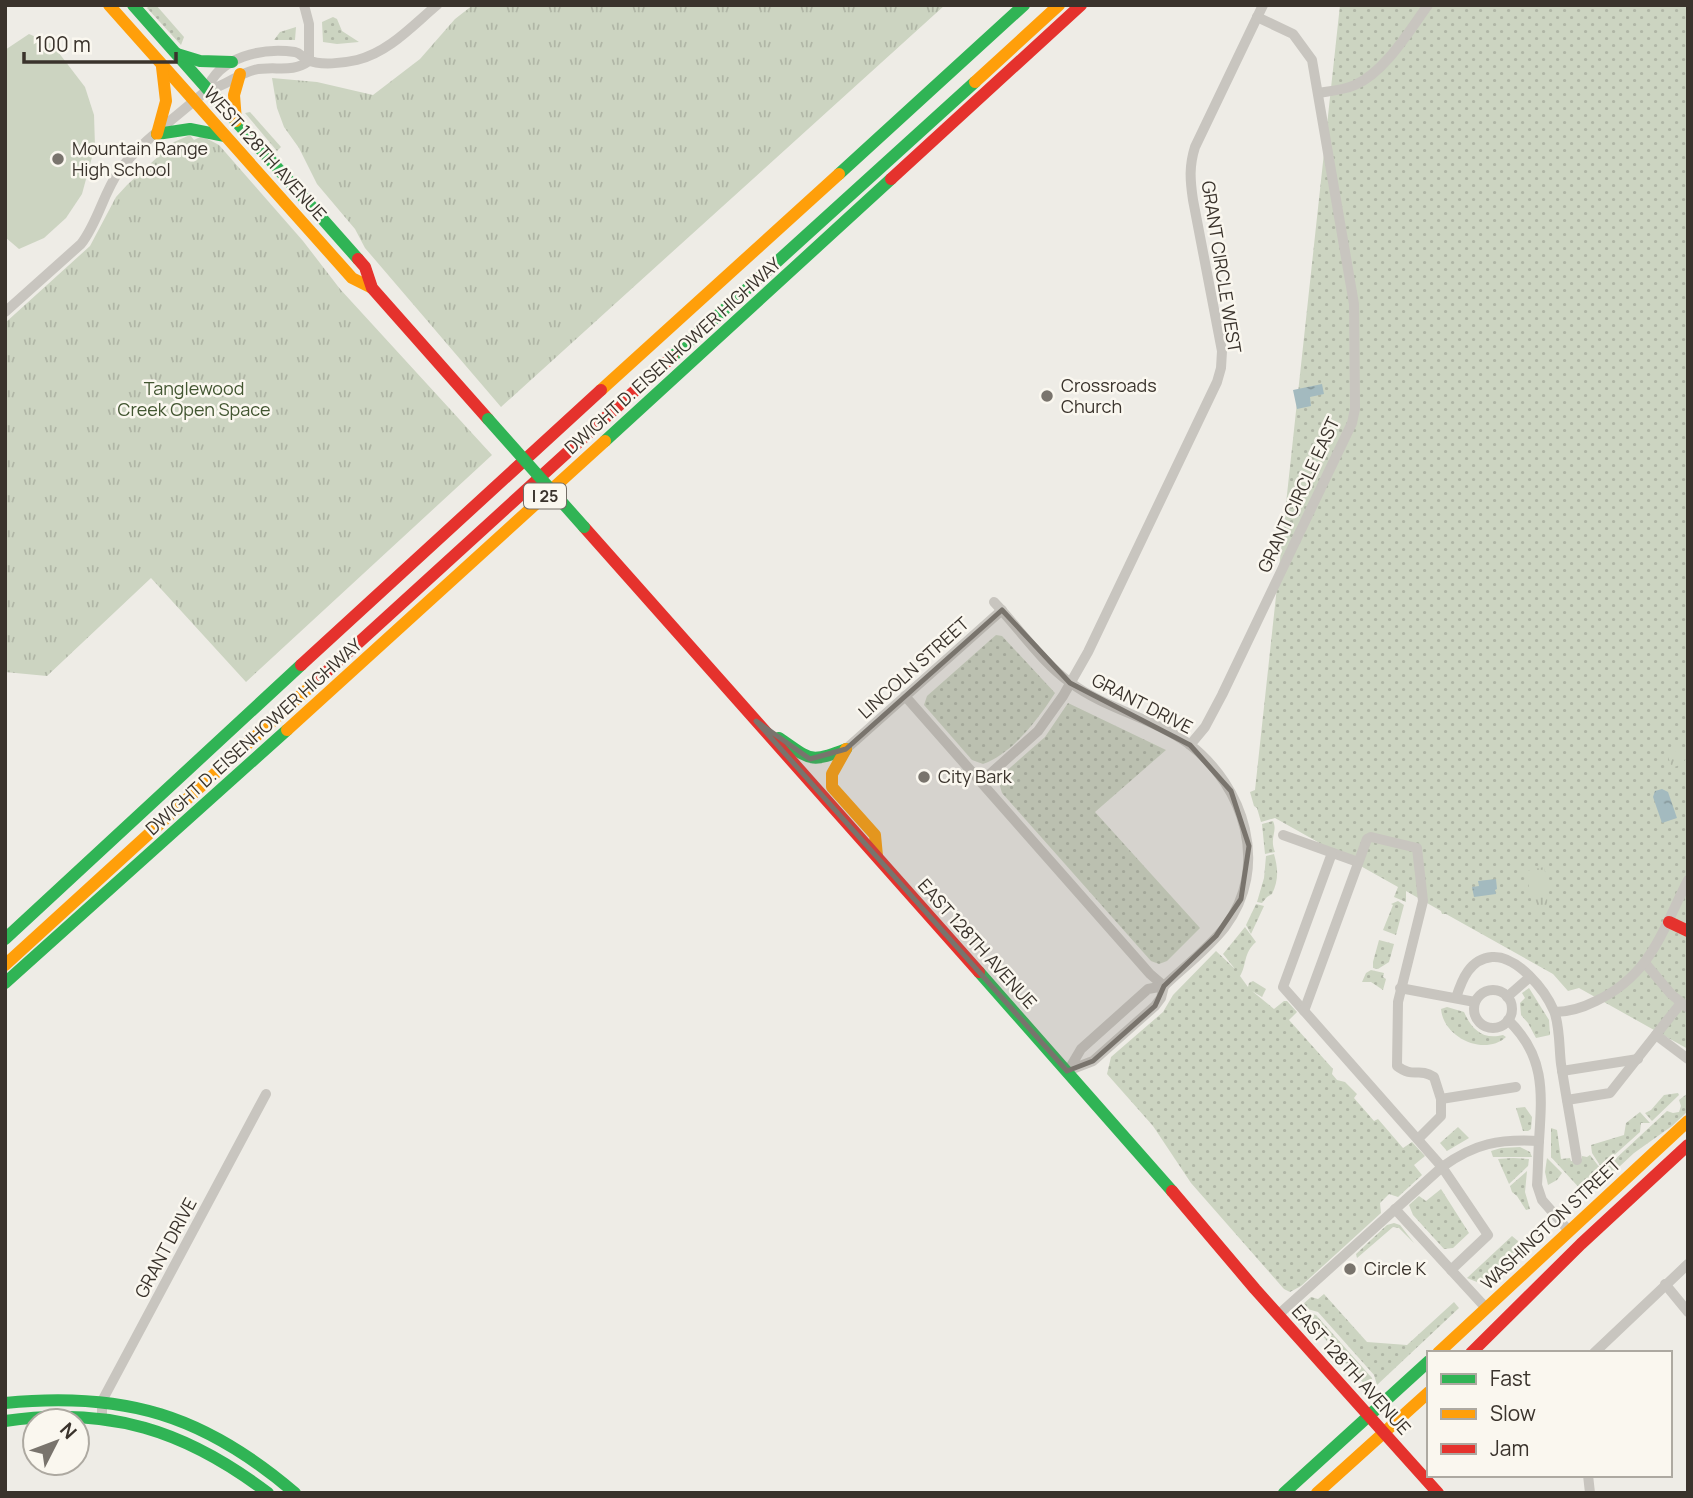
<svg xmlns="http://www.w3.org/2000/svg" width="1693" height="1498" font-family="Manrope,sans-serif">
  <defs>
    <pattern id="grass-dots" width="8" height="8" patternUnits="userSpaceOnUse" patternTransform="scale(1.75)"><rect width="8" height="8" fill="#ccd4c1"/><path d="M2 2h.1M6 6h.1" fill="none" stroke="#b0b6a6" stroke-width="1.8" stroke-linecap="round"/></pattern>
    <pattern id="park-tufts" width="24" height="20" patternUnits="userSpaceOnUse" patternTransform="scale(1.75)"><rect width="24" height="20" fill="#ccd4c1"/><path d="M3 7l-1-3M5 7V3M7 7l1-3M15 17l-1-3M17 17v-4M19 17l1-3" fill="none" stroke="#b0b6a6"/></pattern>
    <pattern id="water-ripples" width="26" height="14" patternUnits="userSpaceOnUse" patternTransform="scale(1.75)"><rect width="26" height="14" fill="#a3babf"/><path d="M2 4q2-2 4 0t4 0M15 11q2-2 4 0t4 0" fill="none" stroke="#86989b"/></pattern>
  </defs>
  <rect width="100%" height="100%" fill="#eeece6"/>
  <g fill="url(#grass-dots)">
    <path d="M 150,5 L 156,5 L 184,37 L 181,45 L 147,8 Z"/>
    <path d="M 1340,5 L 1688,5 L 1688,1049 L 1579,988 L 1568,991 L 1553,974 L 1446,914 L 1442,914 L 1441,911 L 1406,891 L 1406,902 L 1394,897 L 1398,887 L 1275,818 L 1261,822 L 1257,808 L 1254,806 L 1250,792 L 1255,790 Z"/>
    <path d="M 333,17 L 337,19 L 342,31 L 359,42 L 337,44 L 323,42 L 322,22 Z"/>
    <path d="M 296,27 L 295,40 L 274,40 L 280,32 Z"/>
    <path d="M 250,112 L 281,147 L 277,151 L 245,113 Z"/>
    <path d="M 996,635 L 1002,636 L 1055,693 C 1039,718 1012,754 983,764 L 972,760 L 924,705 L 927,696 Z"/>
    <path d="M 1068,703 L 1166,750 L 1095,812 L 1200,928 L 1167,961 L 1159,964 L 1151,961 L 1002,793 L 999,783 L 1003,774 L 1045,737 Z"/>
    <path d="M 1273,821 C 1278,832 1269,837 1275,852 L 1265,854 L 1262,824 Z"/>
    <path d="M 1274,854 C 1278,868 1279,880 1272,894 L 1267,897 L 1262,903 L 1257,902 L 1264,878 L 1266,856 Z"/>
    <path d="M 1398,901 L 1404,905 L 1396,935 L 1383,930 L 1393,905 L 1391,904 Z"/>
    <path d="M 1256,904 L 1264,906 L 1251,934 L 1246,925 Z"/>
    <path d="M 1245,927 L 1256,942 C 1243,953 1247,965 1240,976 L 1248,987 L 1249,983 L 1253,981 L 1266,989 L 1262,997 L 1252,991 L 1274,1009 L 1284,1001 L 1287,1001 L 1297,1012 L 1289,1020 L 1333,1069 L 1332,1074 L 1337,1080 L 1345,1082 L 1357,1094 L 1354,1098 L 1374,1121 L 1378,1119 L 1403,1148 L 1412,1142 L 1425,1156 L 1414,1165 L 1422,1175 L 1398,1197 L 1389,1194 L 1380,1203 L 1381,1213 L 1301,1286 L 1290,1292 L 1284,1289 L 1191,1183 L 1153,1126 L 1107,1074 L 1111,1057 L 1163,1012 L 1173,995 L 1216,951 L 1235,969 L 1223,954 Z"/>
    <path d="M 1379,940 L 1394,944 L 1389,962 L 1378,969 L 1373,968 L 1373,962 Z"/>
    <path d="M 1371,970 L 1384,973 L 1383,977 L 1386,979 L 1383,990 L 1371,982 L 1362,982 L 1366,973 Z"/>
    <path d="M 1529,988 L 1549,1020 L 1550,1035 L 1536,1038 L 1528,1023 L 1521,1015 L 1520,1003 L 1525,998 L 1522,993 Z"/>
    <path d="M 1447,1007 L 1464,1012 C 1472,1030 1483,1040 1503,1035 L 1506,1037 C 1484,1057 1443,1037 1441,1009 Z"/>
    <path d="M 1678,1093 L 1679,1095 L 1652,1121 L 1645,1113 L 1651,1110 L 1664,1095 Z"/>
    <path d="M 1688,1093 L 1688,1111 L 1672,1126 L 1634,1153 L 1591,1193 L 1589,1190 L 1598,1175 L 1667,1111 L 1673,1113 L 1679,1112 L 1681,1106 L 1679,1100 Z"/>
    <path d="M 1525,1107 L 1532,1117 L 1531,1129 L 1528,1131 L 1523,1131 L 1516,1108 Z"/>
    <path d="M 1640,1112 L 1650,1123 L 1641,1123 L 1640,1132 L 1601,1167 L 1592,1153 L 1591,1145 L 1624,1135 L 1626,1123 Z"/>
    <path d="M 1458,1127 L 1469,1138 L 1447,1151 L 1440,1143 Z"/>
    <path d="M 1551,1128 L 1557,1130 L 1561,1159 L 1570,1158 L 1571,1161 L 1582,1159 L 1582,1156 L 1587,1157 L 1590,1155 L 1600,1168 L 1583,1192 L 1551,1157 Z"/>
    <path d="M 1520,1147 L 1530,1152 L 1532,1157 L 1493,1157 L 1491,1151 L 1501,1148 Z"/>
    <path d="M 1513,1158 L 1529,1159 L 1528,1166 L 1509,1184 L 1498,1159 Z"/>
    <path d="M 1547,1158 L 1562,1173 L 1557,1180 L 1548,1185 L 1545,1172 Z"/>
    <path d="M 1527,1171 L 1525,1192 L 1530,1209 L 1526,1210 L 1517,1196 L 1512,1192 L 1510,1186 Z"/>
    <path d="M 1441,1189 L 1469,1233 L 1453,1248 L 1444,1249 L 1413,1215 L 1409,1205 L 1419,1196 L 1426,1201 Z"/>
    <path d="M 1394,1223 L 1400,1225 L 1414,1243 L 1399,1228 L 1393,1227 L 1357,1258 L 1356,1254 L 1387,1225 Z"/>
    <path d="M 1512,1236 L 1524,1246 L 1517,1252 L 1509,1254 L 1508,1261 L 1482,1284 L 1467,1278 Z"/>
    <path d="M 1324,1294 L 1367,1342 L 1407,1345 L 1454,1302 L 1459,1308 L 1377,1385 L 1374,1375 L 1318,1312 L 1304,1308 L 1302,1305 L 1311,1297 L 1318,1299 Z"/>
    <path d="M 1304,1312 L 1316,1315 L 1372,1378 L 1373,1387 L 1365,1385 L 1340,1357 L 1341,1356 L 1301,1313 Z"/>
  </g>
  <g fill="url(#park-tufts)">
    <path d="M 473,5 L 945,5 L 501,407 L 365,248 L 355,229 L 317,184 L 299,148 L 284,127 L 277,108 L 272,78 L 317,82 L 373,95 L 420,59 L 455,19 Z"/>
    <path d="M 190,135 L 194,140 L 202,136 L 219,145 L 303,241 L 340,289 L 492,455 L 246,682 L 151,578 L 47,676 L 5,672 L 5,323 L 90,246 L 116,197 L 127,185 L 174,142 Z"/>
    <path d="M 1684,748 L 1687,756 L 1682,764 L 1672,768 L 1667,754 Z"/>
    <path d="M 1544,867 L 1548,887 L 1547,907 L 1533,909 L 1526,871 Z"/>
  </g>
  <path fill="#ccd4c1" d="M 29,34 L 52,44 L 85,87 L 94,115 L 95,146 L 82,194 L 66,218 L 44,238 L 19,249 L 5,237 L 5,50 Z"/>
  <g fill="url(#water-ripples)">
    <path d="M 1322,384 L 1324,394 L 1310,397 L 1311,406 L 1297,409 L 1293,390 Z"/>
    <path d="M 1662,789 L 1668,792 L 1677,818 L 1662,823 L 1653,797 L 1655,791 Z"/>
    <path d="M 1496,879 L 1497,889 L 1495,890 L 1496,894 L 1474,897 L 1472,887 L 1479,886 L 1478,881 Z"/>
  </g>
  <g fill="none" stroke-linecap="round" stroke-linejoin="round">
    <g stroke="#c8c5bf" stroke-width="10">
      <path d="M 304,5 L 309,24 L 309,61"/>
      <path d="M 207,90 C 225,87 237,74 254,70 C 275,65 291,74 309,61"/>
      <path d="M 1318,93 C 1330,91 1344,90 1355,85 C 1385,72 1409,31 1428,5"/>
      <path d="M 5,312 L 81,244 C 98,222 103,194 119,171 C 140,142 180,114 207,90 C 218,57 263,47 295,52 C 301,53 302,58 308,60 C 320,66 344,63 357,60 C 389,52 412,26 437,5"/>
      <path d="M 994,602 C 1019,628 1041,662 1071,683 C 1106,709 1153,718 1189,744 C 1245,787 1270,867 1225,927 C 1208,949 1184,967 1164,986 L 1161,998 L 1155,1006 L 1093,1061 L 1067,1071"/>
      <path d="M 905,696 L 1150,974 L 1164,986"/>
      <path d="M 1190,745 L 1205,727 L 1222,695 L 1352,423 L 1355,409 L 1354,304 L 1312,60 L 1293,34 L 1257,17"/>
      <path d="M 846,749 L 1002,610"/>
      <path d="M 981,782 L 1038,731 L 1063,696 L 1088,652 L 1217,382 L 1221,368 L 1222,351 L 1193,200 C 1190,180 1189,166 1195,147 L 1263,5"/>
      <path d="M 1283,835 L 1358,862"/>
      <path d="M 1332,853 L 1283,987 L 1442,1167 L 1488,1235 L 1451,1270"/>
      <path d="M 1645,963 L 1671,994 L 1688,1008"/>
      <path d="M 1400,988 L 1475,1002"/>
      <circle cx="1493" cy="1009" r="19"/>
      <path d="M 1507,997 L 1530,977"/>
      <path d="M 1456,998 C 1462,979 1470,959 1492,957 C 1517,955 1545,990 1554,1011 C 1560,1026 1559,1048 1561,1064 C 1566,1096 1572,1128 1577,1160"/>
      <path d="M 1304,1011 L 1367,839 L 1371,837 L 1417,848 L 1423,901 L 1398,1002 L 1397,1066 C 1414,1079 1418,1067 1434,1077 L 1441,1099 L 1441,1116 L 1418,1139"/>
      <path d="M 1555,1012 C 1570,1012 1582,1008 1596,1001 C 1651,975 1662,931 1688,880"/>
      <path d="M 1508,1020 C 1546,1056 1542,1094 1539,1141 C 1538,1156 1538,1171 1537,1185 L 1542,1200 L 1569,1231"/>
      <path d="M 1656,1035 L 1688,1059"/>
      <path d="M 1068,1071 L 1081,1049 L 1148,989 L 1164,986"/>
      <path d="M 1562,1071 L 1638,1059"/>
      <path d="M 1441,1099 L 1516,1087"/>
      <path d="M 1567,1100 L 1610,1093 L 1681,1003"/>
      <path d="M 1395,1209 L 1486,1308"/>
      <path d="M 1665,1284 L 1688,1312"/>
      <path d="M 1278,1315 L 1442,1167 C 1475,1143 1499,1139 1539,1141"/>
      <path d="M 1594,1353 L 1688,1264"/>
      <path d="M 102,1418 L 102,1401 L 266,1094"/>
      <path d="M 1588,1475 L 1590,1493"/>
    </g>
    <g stroke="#30b455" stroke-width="12">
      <path d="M 133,5 L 358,259"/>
      <path d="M 177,54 L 200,61 L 232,62"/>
      <path d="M 157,134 L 190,129 L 225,136"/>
      <path d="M 839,174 L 1024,5"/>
      <path d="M 672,357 L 975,82"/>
      <path d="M 605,441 L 891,179"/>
      <path d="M 779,738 C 810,759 809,764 846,749"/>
      <path d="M 5,939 L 301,665"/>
      <path d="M 979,972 L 1172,1191"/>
      <path d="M 5,983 L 287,730"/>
      <path d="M 5,1403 C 124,1391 204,1415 295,1493"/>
      <path d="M 5,1421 C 109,1406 185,1430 268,1493"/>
      <path d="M 1284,1493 L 1429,1361"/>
    </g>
    <g stroke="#ff9f0a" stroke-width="12">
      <path d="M 109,5 L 352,278 L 372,288"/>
      <path d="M 975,82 L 1059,5"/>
      <path d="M 236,121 L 234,95 L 240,74"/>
      <path d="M 157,134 L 166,101 L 162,67"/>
      <path d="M 601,390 L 839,174"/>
      <path d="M 287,730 L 605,441"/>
      <path d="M 846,749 L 832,774 L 832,787 L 875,835 L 877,856"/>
      <path d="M 5,965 L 311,686"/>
      <path d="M 1438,1353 L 1688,1121"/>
      <path d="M 1317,1493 L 1429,1392"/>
    </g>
    <g stroke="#e5322d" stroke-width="12">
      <path d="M 891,179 L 1081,5"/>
      <path d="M 358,259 L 365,267 L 372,288 L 488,419"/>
      <path d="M 584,527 L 979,972"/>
      <path d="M 301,665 L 601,390"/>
      <path d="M 311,686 L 672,357"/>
      <path d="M 1669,922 L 1688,931"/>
      <path d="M 1172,1191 L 1255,1289 L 1438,1493"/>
      <path d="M 1471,1353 L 1581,1244 L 1688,1145"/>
    </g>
    <path stroke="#30b455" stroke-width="12" d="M 488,419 L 584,527"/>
  </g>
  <path fill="#79746d" fill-opacity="0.2" stroke="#79746d" stroke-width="5" stroke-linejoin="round" d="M 1002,610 L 1070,683 L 1190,745 L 1231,791 L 1249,846 L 1241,899 L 1216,936 L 1164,986 L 1155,1006 L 1093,1061 L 1067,1071 L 756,721 L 810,759 L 846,749 Z"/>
  <g fill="#79746d" stroke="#faf7ef" stroke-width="2.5">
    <circle cx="58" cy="159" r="7"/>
    <circle cx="1047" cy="396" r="7"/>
    <circle cx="924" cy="777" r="7"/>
    <circle cx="1350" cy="1269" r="7"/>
  </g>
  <g text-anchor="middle" stroke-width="5" stroke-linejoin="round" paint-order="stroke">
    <rect fill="#faf7ef" stroke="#746e66" stroke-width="2" x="524" y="483.5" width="42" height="25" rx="5"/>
    <g font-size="16" font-weight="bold" fill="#3a332c">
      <text x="545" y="502">I 25</text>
    </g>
    <g font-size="18" fill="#3a332c" stroke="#faf7ef" text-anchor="start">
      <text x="72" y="155">Mountain Range<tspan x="72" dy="21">High School</tspan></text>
      <text x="1061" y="392">Crossroads<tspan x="1061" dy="21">Church</tspan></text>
      <text x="938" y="783">City Bark</text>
      <text x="1364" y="1275">Circle K</text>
    </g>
    <g font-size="18" fill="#3a332c" stroke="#faf7ef">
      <text transform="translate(265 154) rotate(48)" y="6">WEST 128TH AVENUE</text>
      <text transform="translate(1221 267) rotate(81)" y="6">GRANT CIRCLE WEST</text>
      <text transform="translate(673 356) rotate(-42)" y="6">DWIGHT D. EISENHOWER HIGHWAY</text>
      <text transform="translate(1299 495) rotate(-65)" y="6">GRANT CIRCLE EAST</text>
      <text transform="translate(914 668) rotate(-42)" y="6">LINCOLN STREET</text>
      <text transform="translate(1142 704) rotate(27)" y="6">GRANT DRIVE</text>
      <text transform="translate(254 737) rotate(-42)" y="6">DWIGHT D. EISENHOWER HIGHWAY</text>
      <text transform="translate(977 944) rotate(48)" y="6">EAST 128TH AVENUE</text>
      <text transform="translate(1551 1224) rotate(-43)" y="6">WASHINGTON STREET</text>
      <text transform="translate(166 1248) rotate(-62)" y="6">GRANT DRIVE</text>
      <text transform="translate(1351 1370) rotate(48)" y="6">EAST 128TH AVENUE</text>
    </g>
    <g font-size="18" fill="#425631" stroke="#faf7ef">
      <text x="194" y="395">Tanglewood<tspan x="194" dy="21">Creek Open Space</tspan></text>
    </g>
  </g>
  <rect width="1693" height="1498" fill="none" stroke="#3a332c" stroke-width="14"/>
  <rect x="1427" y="1351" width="245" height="126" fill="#faf7ef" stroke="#ada9a1" stroke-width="2"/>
  <rect x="1441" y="1374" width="35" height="10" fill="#30b455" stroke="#ada9a1" stroke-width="2"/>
  <text x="1490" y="1386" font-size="21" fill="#3a332c">Fast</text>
  <rect x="1441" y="1409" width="35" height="10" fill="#ff9f0a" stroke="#ada9a1" stroke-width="2"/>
  <text x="1490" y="1421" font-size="21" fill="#3a332c">Slow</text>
  <rect x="1441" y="1444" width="35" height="10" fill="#e5322d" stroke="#ada9a1" stroke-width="2"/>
  <text x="1490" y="1456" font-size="21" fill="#3a332c">Jam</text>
  <g transform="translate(56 1442) rotate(48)"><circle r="33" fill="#faf7ef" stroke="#ada9a1" stroke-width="2"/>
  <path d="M0-5L12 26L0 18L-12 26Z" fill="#79746d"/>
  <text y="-10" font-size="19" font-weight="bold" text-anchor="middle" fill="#3a332c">N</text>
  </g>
  <path d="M24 52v10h152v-10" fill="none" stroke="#3a332c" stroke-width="3.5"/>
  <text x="35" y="52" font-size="21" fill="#3a332c" stroke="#faf7ef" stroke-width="5" paint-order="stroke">100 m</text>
</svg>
